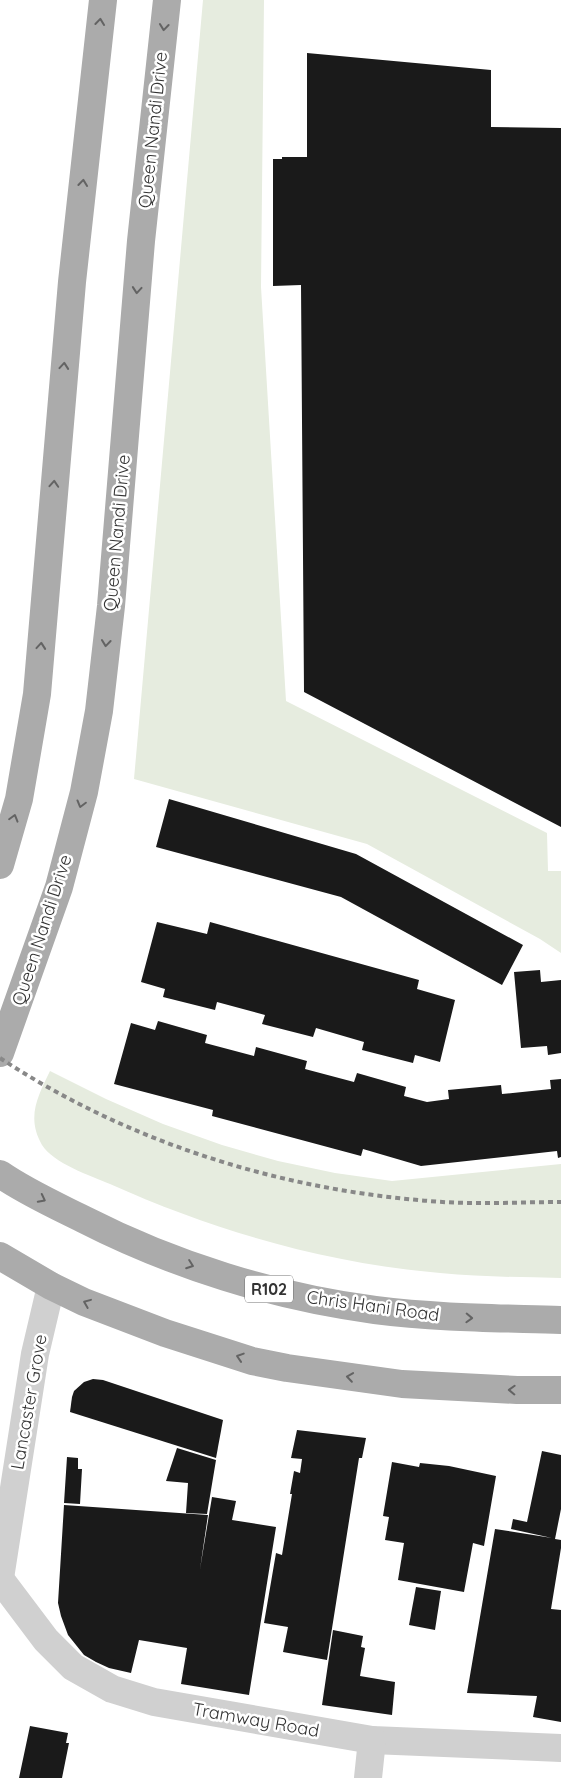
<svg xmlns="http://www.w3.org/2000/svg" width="561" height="1778" font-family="Quicksand,sans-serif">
  <rect width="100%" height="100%" fill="#fff"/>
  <g fill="#e6ecdf">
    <path d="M 203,0 L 264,0 L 261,287 L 286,701 L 547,833 L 548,871 L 561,871 L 561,953 L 540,939 L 367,844 L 134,779 Z"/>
    <path d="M 50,1071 L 106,1099 L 163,1124 L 222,1145 L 278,1161 L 335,1173 L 392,1181 L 561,1164 L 561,1278 C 521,1277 480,1277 440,1273 C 325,1263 215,1231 110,1184 C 91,1176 53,1163 42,1145 C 26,1117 38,1096 50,1071 Z"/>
  </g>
  <g fill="#1a1a1a">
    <path d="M 307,53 L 491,70 L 491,127 L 561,128 L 561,827 L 304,692 L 301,285 L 273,286 L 273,159 L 282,159 L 282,157 L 307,157 Z"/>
    <path d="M 169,799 L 356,854 L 523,945 L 502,985 L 341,897 L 156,847 Z"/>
    <path d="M 157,922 L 207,934 L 210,922 L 419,980 L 417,989 L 455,1000 L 440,1062 L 415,1055 L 413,1063 L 362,1050 L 364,1042 L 316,1028 L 313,1037 L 262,1024 L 265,1015 L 217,1002 L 215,1010 L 163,997 L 165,989 L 141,982 Z"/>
    <path d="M 540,970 L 541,982 L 561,980 L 561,1053 L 548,1055 L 547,1046 L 521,1048 L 514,972 Z"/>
    <path d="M 158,1021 L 207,1035 L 205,1043 L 254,1056 L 256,1047 L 307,1061 L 305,1069 L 354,1082 L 357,1073 L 406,1087 L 404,1096 L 427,1102 L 449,1099 L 448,1090 L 501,1085 L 502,1094 L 551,1089 L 550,1080 L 561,1079 L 561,1157 L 558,1158 L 557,1151 L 421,1166 L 363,1149 L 361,1156 L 212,1116 L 213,1110 L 114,1084 L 131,1023 L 155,1030 Z"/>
    <path d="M 93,1379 L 103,1380 L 223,1420 L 216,1458 L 70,1412 L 72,1397 L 74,1391 L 84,1382 Z"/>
    <path d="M 297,1430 L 366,1438 L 362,1458 L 359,1458 L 327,1660 L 283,1652 L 288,1627 L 264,1623 L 276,1553 L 282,1555 L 292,1494 L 290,1494 L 294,1471 L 300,1473 L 302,1459 L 291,1458 Z"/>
    <path d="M 177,1448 L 216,1460 L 207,1514 L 186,1513 L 188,1483 L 166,1481 Z"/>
    <path d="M 542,1451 L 561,1455 L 561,1509 L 555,1539 L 561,1540 L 561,1548 L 551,1609 L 561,1610 L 561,1722 L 533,1717 L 537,1696 L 467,1693 L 495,1529 L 552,1538 L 511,1529 L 513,1519 L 527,1522 Z"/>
    <path d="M 67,1457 L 78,1458 L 78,1469 L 82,1469 L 80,1504 L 64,1503 Z"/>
    <path d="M 392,1462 L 419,1467 L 420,1463 L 449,1466 L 496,1476 L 484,1546 L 473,1543 L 464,1592 L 398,1580 L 404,1543 L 385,1540 L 389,1517 L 383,1516 Z"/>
    <path d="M 212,1497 L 236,1501 L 232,1520 L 276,1527 L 249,1695 L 181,1684 L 187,1648 L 139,1640 L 131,1673 L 109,1668 L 96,1662 L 84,1655 L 68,1635 L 61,1616 L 58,1603 L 64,1505 L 208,1515 L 200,1569 Z"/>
    <path d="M 416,1587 L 441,1591 L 435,1630 L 409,1625 Z"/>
    <path d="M 333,1630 L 363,1636 L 361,1647 L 365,1648 L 360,1676 L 395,1682 L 392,1715 L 322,1705 Z"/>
    <path d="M 30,1726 L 68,1733 L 66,1743 L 69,1743 L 62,1778 L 19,1778 Z"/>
  </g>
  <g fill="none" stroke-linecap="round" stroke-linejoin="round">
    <g stroke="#d0d0d0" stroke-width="28">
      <path d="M 0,1578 L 35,1354 L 51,1286"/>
      <path d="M 0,1579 L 46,1640 L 73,1667 L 112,1689 L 154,1702 L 372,1740 L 561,1748"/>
      <path d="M 368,1778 L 372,1740"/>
    </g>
    <g stroke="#ababab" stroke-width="28">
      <path d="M 0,865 L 19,799 L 37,694 L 72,282 L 103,0"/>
      <path d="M 0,1053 L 59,887 L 84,792 L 99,711 L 111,606 L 141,241 L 167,0"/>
      <path d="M 0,1174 C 26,1192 55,1205 83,1219 C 173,1265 275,1297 375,1310 C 437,1318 499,1318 561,1320"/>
      <path d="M 0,1256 L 51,1286 L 84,1302 L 165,1333 L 252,1361 L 287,1368 L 402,1384 L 517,1390 L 561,1390"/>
    </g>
    <path stroke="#888" stroke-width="4" stroke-dasharray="5 4" stroke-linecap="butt" d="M 0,1058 C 128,1142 277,1189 429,1201 C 473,1205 517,1202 561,1202"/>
  </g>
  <defs><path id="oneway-chevron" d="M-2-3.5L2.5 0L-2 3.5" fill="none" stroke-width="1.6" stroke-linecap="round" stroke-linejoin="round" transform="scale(1.25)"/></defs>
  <g stroke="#636363">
    <use href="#oneway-chevron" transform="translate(100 22) rotate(-84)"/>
    <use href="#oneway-chevron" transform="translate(164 27) rotate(96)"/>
    <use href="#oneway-chevron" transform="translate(83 183) rotate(-84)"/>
    <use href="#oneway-chevron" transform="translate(137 290) rotate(95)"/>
    <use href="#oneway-chevron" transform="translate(64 366) rotate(-85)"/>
    <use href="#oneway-chevron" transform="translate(54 484) rotate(-86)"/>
    <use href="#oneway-chevron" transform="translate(106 643) rotate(96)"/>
    <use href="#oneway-chevron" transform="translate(41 646) rotate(-85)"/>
    <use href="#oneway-chevron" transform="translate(81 804) rotate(105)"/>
    <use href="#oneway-chevron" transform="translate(14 818) rotate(-74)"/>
    <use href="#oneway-chevron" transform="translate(42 1199) rotate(27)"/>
    <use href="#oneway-chevron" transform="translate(190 1265) rotate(20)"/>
    <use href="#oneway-chevron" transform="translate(87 1303) rotate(-158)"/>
    <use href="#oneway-chevron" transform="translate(469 1318) rotate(2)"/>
    <use href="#oneway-chevron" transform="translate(240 1357) rotate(-162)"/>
    <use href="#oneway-chevron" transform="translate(350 1377) rotate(-172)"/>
    <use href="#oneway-chevron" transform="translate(512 1390) rotate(-178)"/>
  </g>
  <g text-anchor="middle" stroke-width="5" stroke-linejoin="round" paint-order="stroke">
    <rect fill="#fff" stroke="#707070" stroke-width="1" x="245" y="1275.5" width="48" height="27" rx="4"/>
    <g font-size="16" font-weight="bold" fill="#333">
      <text x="269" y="1295">R102</text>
    </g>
    <g font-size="18" fill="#333" stroke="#fff">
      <text transform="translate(153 130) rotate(-84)" y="6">Queen Nandi Drive</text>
      <text transform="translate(117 533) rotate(-85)" y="6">Queen Nandi Drive</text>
      <text transform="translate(42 930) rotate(-72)" y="6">Queen Nandi Drive</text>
      <text transform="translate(373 1306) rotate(8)" y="6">Chris Hani Road</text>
      <text transform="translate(29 1402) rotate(-80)" y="6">Lancaster Grove</text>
      <text transform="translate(256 1720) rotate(10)" y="6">Tramway Road</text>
    </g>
  </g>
</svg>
